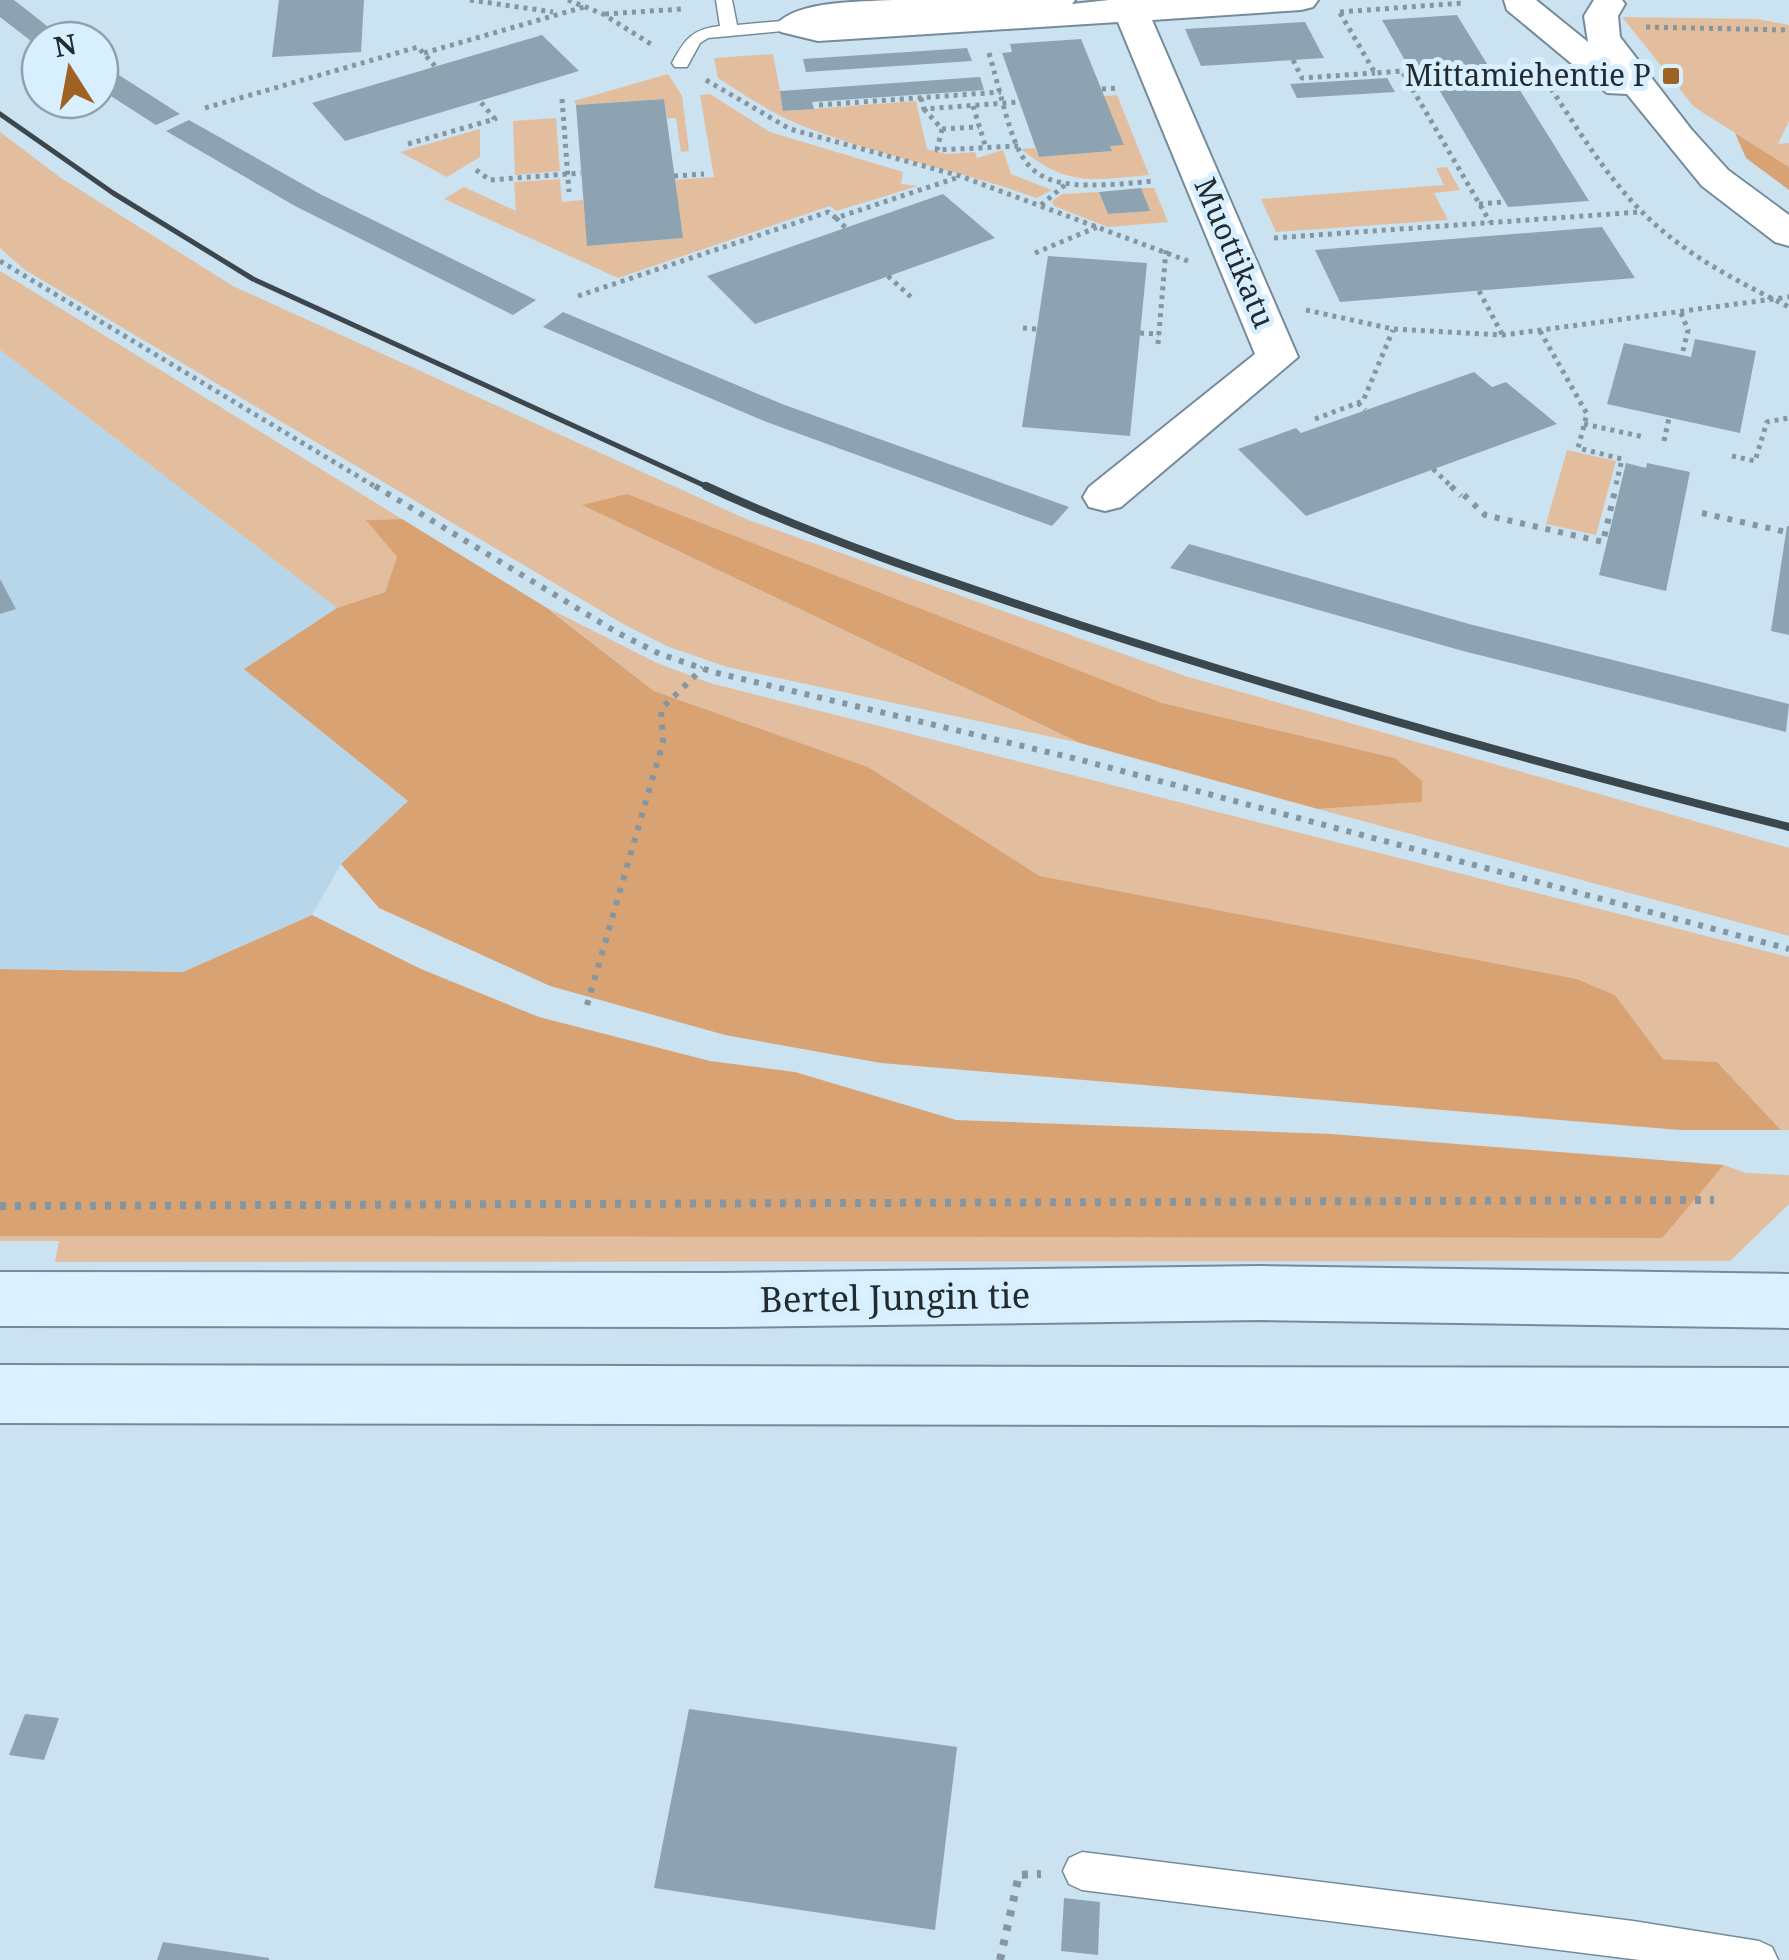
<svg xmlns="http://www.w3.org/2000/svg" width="1789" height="1960" font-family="'Noto Serif',serif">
  <rect width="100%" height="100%" fill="#cbe2f1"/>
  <path fill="#b8d6e9" d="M 0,350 L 337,608 L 245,669 L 408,801 L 341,864 L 312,915 L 183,972 L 0,969 Z"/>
  <g fill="#e3be9e">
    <path d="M 1622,17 L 1757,19 L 1789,25 L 1789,121 L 1778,144 L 1789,143 L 1789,167 L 1694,107 Z"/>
    <path d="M 773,54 L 784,111 L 916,101 L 927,149 L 946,154 L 975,152 L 977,158 L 1003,150 L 1011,174 L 1052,190 L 1036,198 C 958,169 875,156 798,124 C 770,112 744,95 718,78 L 714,58 Z"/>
    <path d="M 668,74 L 682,96 L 689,151 L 681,152 L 676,118 L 667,118 L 664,99 L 576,105 L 574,101 Z"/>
    <path d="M 710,94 L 770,132 L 903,172 L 901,184 L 918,186 L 836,211 L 830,206 L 618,278 L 444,199 L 464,187 L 516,211 L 514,182 L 560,179 L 562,202 L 583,200 L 588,246 L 682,238 L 675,180 L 714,177 L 700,95 Z"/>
    <path d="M 1117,95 L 1149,175 C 1091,180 1068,187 1021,149 L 1035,148 L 1039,157 L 1111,151 L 1110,146 L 1124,145 L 1104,96 Z"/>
    <path d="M 556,118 L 560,171 L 515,175 L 513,121 Z"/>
    <path d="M 480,129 L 480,157 L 447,177 L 400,152 Z"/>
    <path d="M 0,132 L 61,178 L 233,286 L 746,519 L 1185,676 L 1789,848 L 1789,936 L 1318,809 L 1421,802 L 1395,758 L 1162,703 L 584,506 L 1080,743 L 727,667 L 669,647 L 625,625 L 25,270 L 0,248 Z"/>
    <path d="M 1447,167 L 1460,190 L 1434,193 L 1448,220 L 1276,232 L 1261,199 L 1444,185 L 1436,168 Z"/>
    <path d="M 1141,188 L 1154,188 L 1168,222 L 1108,227 L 1054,206 L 1052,201 L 1062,194 L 1099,192 L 1108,214 L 1149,211 Z"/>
    <path d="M 0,271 L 402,519 L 368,520 L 397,557 L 385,592 L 337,608 L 0,350 Z"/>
    <path d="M 1567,450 L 1616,461 L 1596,535 L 1546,524 Z"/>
    <path d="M 548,608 L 657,663 L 710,683 L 1789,957 L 1789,1130 L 1781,1130 L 1717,1062 L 1663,1059 L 1615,995 L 1577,979 L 1040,876 L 868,767 L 654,691 Z"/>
    <path d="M 1724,1165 L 1746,1173 L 1789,1175 L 1789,1204 L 1730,1261 L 55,1262 L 59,1241 L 0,1241 L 0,1236 L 1661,1238 Z"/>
  </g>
  <g fill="#d9a273">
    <path d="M 1735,133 L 1789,167 L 1789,190 L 1746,158 Z"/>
    <path d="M 627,494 L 1162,703 L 1395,758 L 1422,781 L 1422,802 L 1318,809 L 1080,743 L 582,505 Z"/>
    <path d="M 402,519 L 547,608 L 654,691 L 868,767 L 1040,876 L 1577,979 L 1615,995 L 1663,1059 L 1717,1062 L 1781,1130 L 1680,1130 L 881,1063 L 725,1035 L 550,986 L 379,908 L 341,864 L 408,801 L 244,669 L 337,608 L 385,592 L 397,557 L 366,520 Z"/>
    <path d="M 312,915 L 421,969 L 539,1017 L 710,1061 L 795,1072 L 956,1120 L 1331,1134 L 1724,1165 L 1662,1238 L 0,1236 L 0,969 L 183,972 Z"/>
  </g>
  <g fill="#8da3b1">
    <path d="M 0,0 L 14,0 L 65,40 L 40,40 L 40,48 L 0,17 Z"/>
    <path d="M 279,0 L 364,0 L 361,52 L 272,57 Z"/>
    <path d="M 1457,15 L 1492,72 L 1508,71 L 1589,201 L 1508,207 L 1431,76 L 1415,78 L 1382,20 Z"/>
    <path d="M 1305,22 L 1324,58 L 1201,66 L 1185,29 Z"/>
    <path d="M 542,35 L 579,71 L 345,141 L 312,103 Z"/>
    <path d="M 1081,39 L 1124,145 L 1110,146 L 1112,151 L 1039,157 L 1002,53 L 1012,52 L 1010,44 Z"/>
    <path d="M 967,48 L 972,61 L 806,72 L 803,59 Z"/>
    <path d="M 100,63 L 180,114 L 156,125 L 100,89 Z"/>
    <path d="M 980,77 L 984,90 L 812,102 L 814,109 L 783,111 L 780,91 Z"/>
    <path d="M 1387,78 L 1395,92 L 1297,98 L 1290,84 Z"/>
    <path d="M 664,99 L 683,238 L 587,246 L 576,105 Z"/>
    <path d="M 189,120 L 320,194 L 536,300 L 513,315 L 295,206 L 166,131 Z"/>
    <path d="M 1141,188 L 1150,211 L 1108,214 L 1099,192 Z"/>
    <path d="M 943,194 L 995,238 L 755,324 L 707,276 Z"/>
    <path d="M 1602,227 L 1635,278 L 1340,302 L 1315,250 Z"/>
    <path d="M 1048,256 L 1147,263 L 1130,436 L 1022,427 Z"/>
    <path d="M 563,312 L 782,404 L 1069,507 L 1052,526 L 764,421 L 543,327 Z"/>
    <path d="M 1695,339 L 1756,351 L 1740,433 L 1607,404 L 1624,343 L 1691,357 Z"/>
    <path d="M 1474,372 L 1492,387 L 1506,382 L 1557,424 L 1306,516 L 1238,449 L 1296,428 L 1301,433 Z"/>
    <path d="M 1626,463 L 1646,468 L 1647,463 L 1690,472 L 1666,591 L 1599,575 Z"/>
    <path d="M 1787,526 L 1789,526 L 1789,635 L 1771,631 Z"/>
    <path d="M 1189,544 L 1469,624 L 1789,704 L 1786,732 L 1463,651 L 1170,568 Z"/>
    <path d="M 0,579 L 16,609 L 0,614 Z"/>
    <path d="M 689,1709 L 957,1747 L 935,1930 L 654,1888 Z"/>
    <path d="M 25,1714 L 59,1718 L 44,1760 L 9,1755 Z"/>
    <path d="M 1064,1898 L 1100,1902 L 1098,1955 L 1061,1951 Z"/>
    <path d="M 163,1942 L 269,1958 L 269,1960 L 157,1960 Z"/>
  </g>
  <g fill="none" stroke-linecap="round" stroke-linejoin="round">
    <defs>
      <g id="service">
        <path d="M 716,0 L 732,0 L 737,25 L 793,20 L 802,25 L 793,30 L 708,38 L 700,43 L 687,67 L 675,67 L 672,63 C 685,39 692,29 720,26 Z"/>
        <path d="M 1082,1852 L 1633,1921 L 1759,1941 L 1772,1947 L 1778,1960 L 1640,1960 L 1082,1890 L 1069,1884 L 1063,1871 L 1069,1858 Z"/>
      </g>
      <path id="minor" d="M 893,0 L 1075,0 L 1072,4 L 1109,0 L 1318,0 L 1313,7 L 1301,10 L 1152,20 L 1298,357 L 1121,507 L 1105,511 L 1089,507 L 1083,497 L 1089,487 L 1255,354 L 1118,22 L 818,41 L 781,32 L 776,25 C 797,0 861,2 893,0 Z"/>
      <path id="tertiary" d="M 1504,0 L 1536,0 L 1588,42 L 1584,16 L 1594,0 L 1622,0 L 1625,4 L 1618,16 L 1620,37 L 1691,129 L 1728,170 L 1789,215 L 1789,246 L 1775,242 L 1702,186 L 1627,94 L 1607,93 L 1507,10 Z"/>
      <g id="secondary">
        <path d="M 1261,1266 L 1789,1274 L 1789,1328 L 1261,1320 L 719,1327 L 0,1326 L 0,1272 L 719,1273 Z"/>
        <path d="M 0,1365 L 1789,1368 L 1789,1426 L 0,1423 Z"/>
      </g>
    </defs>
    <use href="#service" stroke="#768b99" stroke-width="3"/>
    <use href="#minor" stroke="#768b99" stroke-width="4"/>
    <use href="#tertiary" stroke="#768b99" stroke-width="4"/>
    <use href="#secondary" stroke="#768b99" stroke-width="4"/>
    <g stroke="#8596a1" stroke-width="5" stroke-dasharray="4 5" stroke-linecap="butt">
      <path d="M 470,0 L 553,12"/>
      <path d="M 568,0 L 603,14 L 654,46"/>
      <path d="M 1340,12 L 1463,3"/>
      <path d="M 1340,13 L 1375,73 L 1402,71 L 1490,222"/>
      <path d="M 605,14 L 682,9"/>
      <path d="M 1646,27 L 1789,30"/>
      <path d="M 424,53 L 584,7"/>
      <path d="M 989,53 C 1024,177 1014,195 1154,181"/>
      <path d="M 1293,60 L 1302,78 L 1375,73"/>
      <path d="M 706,80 L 790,129 L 960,176 L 1188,261"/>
      <path d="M 1546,81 C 1580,132 1611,186 1658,227 C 1697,261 1743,284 1789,307"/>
      <path d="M 1102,89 L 1117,88"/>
      <path d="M 921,98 L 924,109 L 1019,102"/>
      <path d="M 562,99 L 569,192"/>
      <path d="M 819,105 L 1001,92"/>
      <path d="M 973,106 L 986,148"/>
      <path d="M 205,108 L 418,47 L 435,66"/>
      <path d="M 924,109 L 942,129 L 937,150 L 1018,146"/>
      <path d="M 942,129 L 979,127"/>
      <path d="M 408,144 L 495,119 L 479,100"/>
      <path d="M 476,170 L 490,180 L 581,173"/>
      <path d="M 674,176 L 704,174"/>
      <path d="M 1479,204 L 1504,202"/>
      <path d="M 1041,205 L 1066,184"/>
      <path d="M 836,218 L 846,228"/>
      <path d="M 1274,238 L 1640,212"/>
      <path d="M 1035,253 L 1097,227"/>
      <path d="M 0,261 L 379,489"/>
      <path d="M 888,276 L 912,298"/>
      <path d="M 1479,291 L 1502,334"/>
      <path d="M 578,296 L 828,212 L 836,218 L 959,177"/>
      <path d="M 1306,310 L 1393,329 L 1503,335 L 1789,297"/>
      <path d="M 1681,313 L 1688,330 L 1682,355"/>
      <path d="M 1023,328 L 1037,329"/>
      <path d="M 1540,331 L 1587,414 L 1578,448 L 1622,459 L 1615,489"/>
      <path d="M 1140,333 L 1159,334"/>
      <path d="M 1158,344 L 1166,250"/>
      <path d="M 1358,403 L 1365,410"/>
      <path d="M 1315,419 L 1363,401 L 1393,330"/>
      <path d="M 1584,424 L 1644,437"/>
      <path d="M 1664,441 L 1669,418"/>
      <path d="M 1732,456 L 1755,461 L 1767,422 L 1789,418"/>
      <path d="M 1433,469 L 1454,489"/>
    </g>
    <g stroke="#8596a1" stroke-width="6" stroke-dasharray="5 8" stroke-linecap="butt">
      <path d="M 375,486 L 618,633 L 660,654 L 713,672 L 1081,760 L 1789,949"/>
      <path d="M 1451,486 L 1461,496"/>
      <path d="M 1464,495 L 1485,515 L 1603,542 L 1616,486"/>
      <path d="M 1702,513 L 1786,532"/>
      <path d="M 587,1005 L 663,742 L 661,709 L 703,668"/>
    </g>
    <g stroke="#8596a1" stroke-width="8" stroke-dasharray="6 9" stroke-linecap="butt">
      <path d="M 0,1206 L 1714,1200"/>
      <path d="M 1000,1960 L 1019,1875 L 1041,1874"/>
    </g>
    <use href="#service" fill="#fff" fill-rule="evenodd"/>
    <use href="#minor" fill="#fff" fill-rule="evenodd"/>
    <use href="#tertiary" fill="#fff" fill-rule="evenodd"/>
    <use href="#secondary" fill="#dbf1ff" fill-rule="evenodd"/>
    <path stroke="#3b474d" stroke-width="5" d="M 0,114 L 113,193 L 253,279 L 712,489"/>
    <path stroke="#3b474d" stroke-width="8" d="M 706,486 C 827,542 956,584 1083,626 C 1316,702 1551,767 1789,827"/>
  </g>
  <rect fill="#9f6225" stroke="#d8efff" stroke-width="4" x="1661" y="66" width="20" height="20" rx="5"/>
  <g text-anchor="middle" stroke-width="10" stroke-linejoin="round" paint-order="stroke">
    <g font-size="30" fill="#222b30" stroke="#d8efff" text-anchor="end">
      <text x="1651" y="86">Mittamiehentie P</text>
    </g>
    <g font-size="30" fill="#222b30" stroke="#d8efff">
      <text transform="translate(1234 253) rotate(67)" y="10">Muottikatu</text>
    </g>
    <g font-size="35" fill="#222b30" stroke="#d8efff">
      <text transform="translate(895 1298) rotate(-1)" y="12">Bertel Jungin tie</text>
    </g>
  </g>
  <g transform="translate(70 70) rotate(349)"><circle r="48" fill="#d8efff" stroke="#8fa1ac" stroke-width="2.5"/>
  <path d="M0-8L18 38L0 25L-18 38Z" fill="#9f6225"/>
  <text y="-15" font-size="28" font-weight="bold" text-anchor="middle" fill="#222b30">N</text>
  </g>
</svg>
